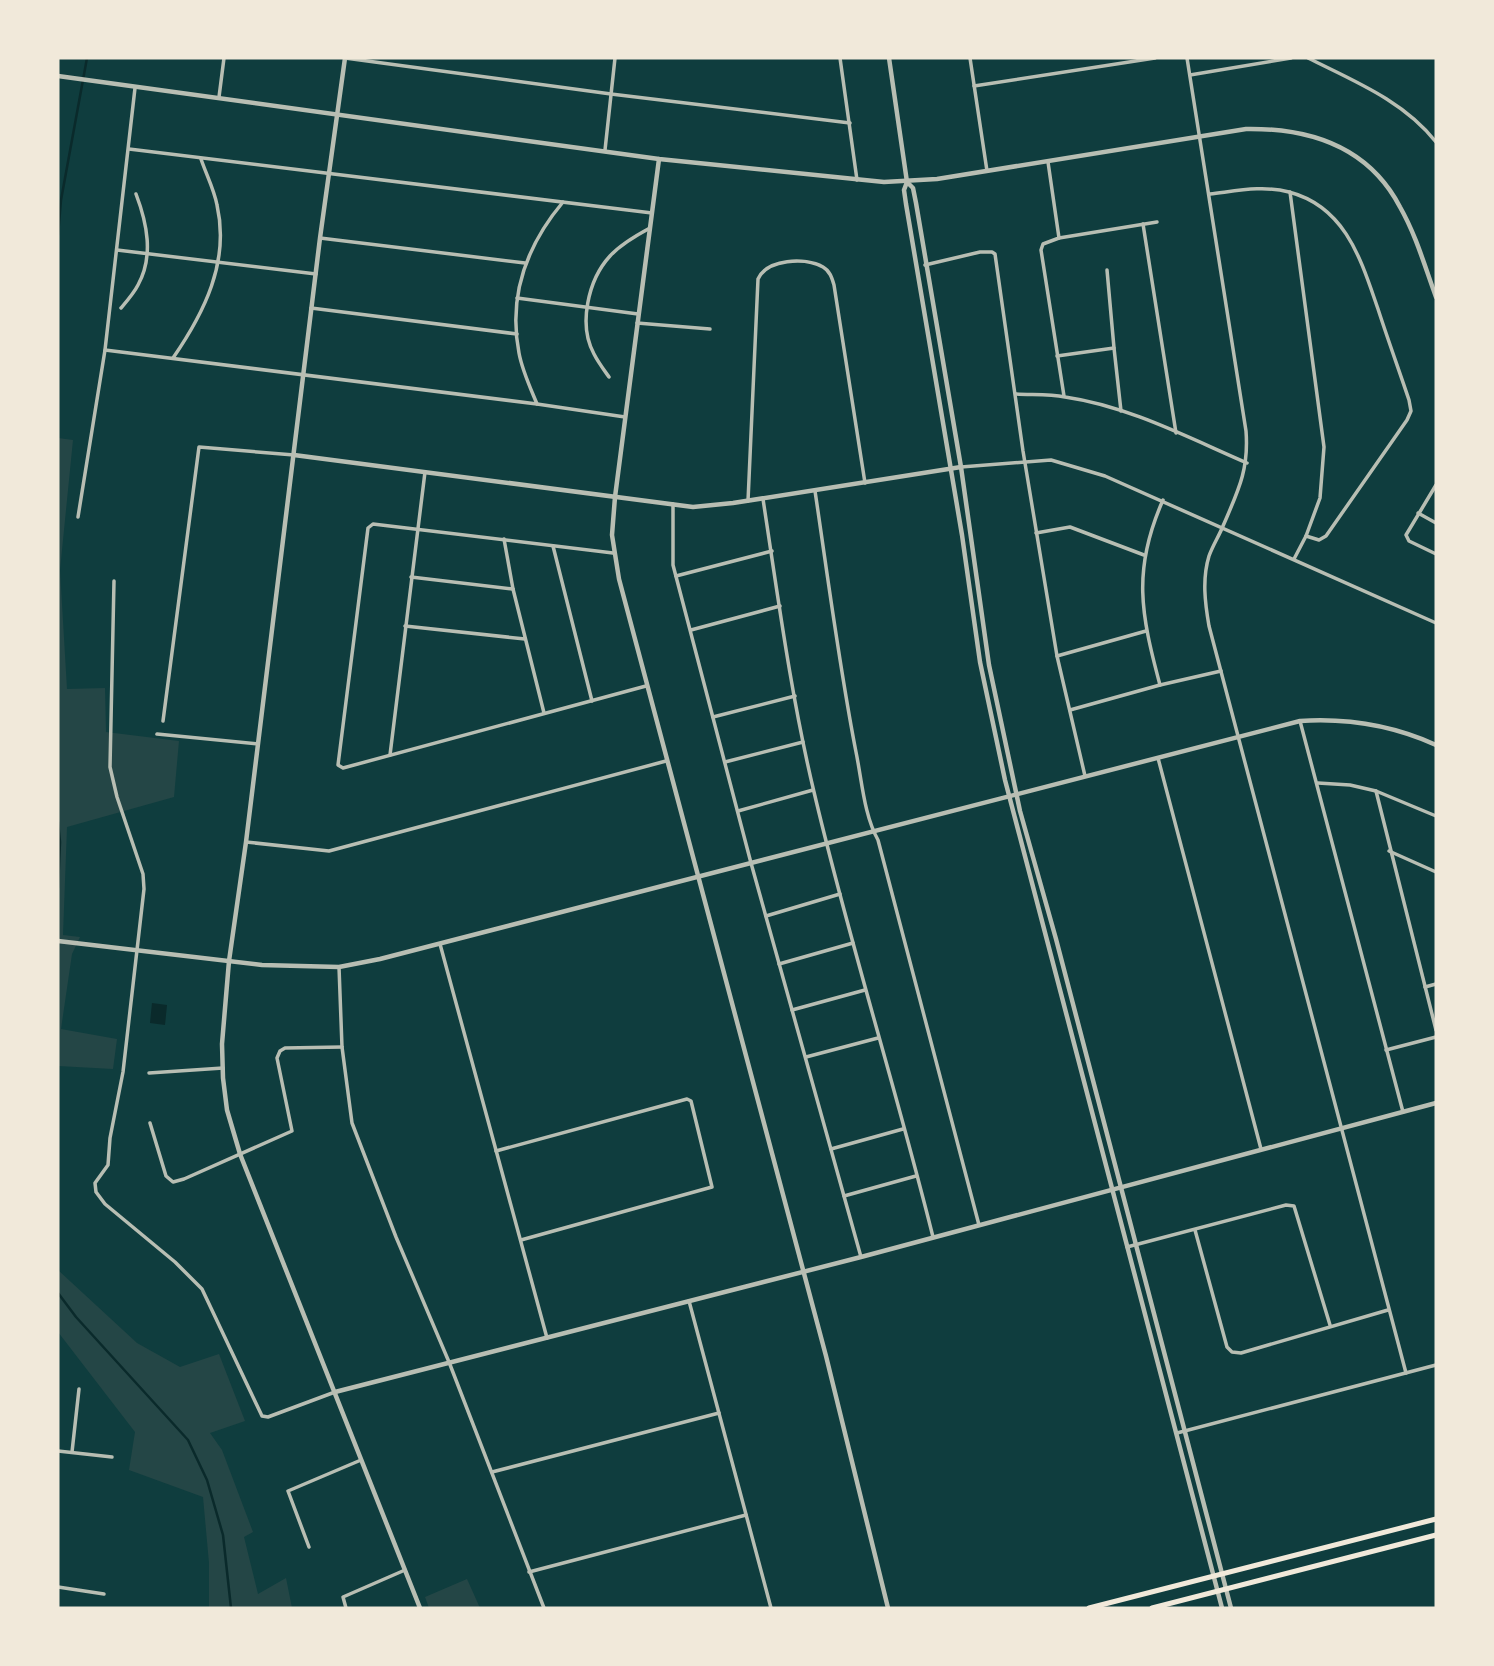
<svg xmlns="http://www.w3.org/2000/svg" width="1494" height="1666" font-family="'Noto Sans',sans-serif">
  <rect width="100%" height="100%" fill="#0f3d3e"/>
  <g fill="#244646">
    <path d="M 58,438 L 73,440 L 60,570 L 67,689 L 105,688 L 106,732 L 179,741 L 174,797 L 67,827 L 63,935 L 80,937 L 72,954 L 61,1029 L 117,1039 L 113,1069 L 58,1066 Z"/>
    <path d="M 58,1270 L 137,1343 L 180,1367 L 219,1354 L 245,1421 L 210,1433 L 222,1450 L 253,1532 L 244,1537 L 258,1594 L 286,1578 L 292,1608 L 209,1608 L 209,1563 L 203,1497 L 129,1470 L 135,1432 L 58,1332 Z"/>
    <path d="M 467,1579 L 480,1608 L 429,1608 L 425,1597 Z"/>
  </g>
  <path fill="#0a2a2b" d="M 152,1003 L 167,1005 L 165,1025 L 150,1023 Z"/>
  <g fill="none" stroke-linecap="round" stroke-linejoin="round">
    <g stroke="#0a2a2b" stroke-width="2.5">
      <path d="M 58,235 L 61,200 L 87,58"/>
      <path d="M 58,822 L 60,842 L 58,888"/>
      <path d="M 58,1293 L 76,1317 L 188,1440 L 207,1480 L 223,1535 L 231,1608"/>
    </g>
    <g stroke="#b8beb3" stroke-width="3.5">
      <path d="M 345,58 L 611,94 L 850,123"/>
      <path d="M 840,58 L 857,180"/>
      <path d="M 970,58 L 987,171"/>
      <path d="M 1187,58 L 1246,431 C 1249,470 1238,491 1223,526 C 1219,536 1213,545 1209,556 C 1202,579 1205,603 1209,626 L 1406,1373"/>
      <path d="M 1308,58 C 1354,81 1404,101 1436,142"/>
      <path d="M 1190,75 L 1291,58"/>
      <path d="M 974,86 L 1155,58"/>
      <path d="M 219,97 L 224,58"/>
      <path d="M 129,149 L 652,213"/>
      <path d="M 605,150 L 615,58"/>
      <path d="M 1048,162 L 1059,238 L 1043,244 L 1041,250 L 1064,396"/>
      <path d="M 1290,192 L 1324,447 L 1320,498 L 1306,536 L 1294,559"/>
      <path d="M 1210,194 C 1236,191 1263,185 1289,192 C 1346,207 1361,260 1378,309 C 1388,340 1399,370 1409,400 L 1411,411 L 1407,420 L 1326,536 L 1319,540 L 1306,536"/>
      <path d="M 1143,224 L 1176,433"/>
      <path d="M 320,238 L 525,263"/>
      <path d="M 1059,238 L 1157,222"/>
      <path d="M 117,250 L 316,274"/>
      <path d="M 925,265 L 980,252 L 992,252 L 995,254 L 1023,451 L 1057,656 L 1085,776"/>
      <path d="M 517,298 L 638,314"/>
      <path d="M 121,308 C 127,301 134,293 138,285 C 154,256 147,223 136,194"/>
      <path d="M 311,308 L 517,334"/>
      <path d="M 637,323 L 710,329"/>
      <path d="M 1114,348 L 1121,411"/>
      <path d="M 105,350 L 537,404 L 625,417"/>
      <path d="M 1057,356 L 1114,348 L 1107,270"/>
      <path d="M 173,358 C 204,313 230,262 217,205 C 214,189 206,174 201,159"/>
      <path d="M 609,377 C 604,370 598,362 594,354 C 578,325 588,280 610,256 C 621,244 635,236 650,228"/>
      <path d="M 1016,394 C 1032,395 1049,394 1065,397 C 1128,406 1189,438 1247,463"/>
      <path d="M 537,404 C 530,387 522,370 519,353 C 508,296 527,245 563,202"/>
      <path d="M 961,467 L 1051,460 L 1105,476 L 1436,623"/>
      <path d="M 1436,485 L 1406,535 L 1409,541 L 1436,554"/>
      <path d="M 815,491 C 828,578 839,665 856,752 C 862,781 864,815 878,840 L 979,1225"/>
      <path d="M 763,499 C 778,597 791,696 814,792 C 849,941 896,1088 933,1237"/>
      <path d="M 748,501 L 758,279 C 767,259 805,257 823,267 C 830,271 832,278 834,285 L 865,483"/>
      <path d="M 673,504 L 673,565 L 751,863 L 861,1257"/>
      <path d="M 1418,513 L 1436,523"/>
      <path d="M 78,517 L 105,350 L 135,88"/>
      <path d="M 1036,533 L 1070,527 L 1144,555"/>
      <path d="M 504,539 L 513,589 L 544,713"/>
      <path d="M 553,546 L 592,701"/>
      <path d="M 613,553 L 373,524 L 368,528 L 338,765 L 343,768 L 646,686"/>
      <path d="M 676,576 L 772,551"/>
      <path d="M 411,577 L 513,589"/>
      <path d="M 114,581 L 110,767 L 117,797 L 143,874 L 144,889 L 123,1072 L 110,1138 L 108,1165 L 95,1183 L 96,1192 L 105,1204 L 175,1262 L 202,1289 L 262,1416 L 268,1417 L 335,1392"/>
      <path d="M 405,626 L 525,639"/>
      <path d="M 691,630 L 780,606"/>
      <path d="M 1057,656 L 1146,631"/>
      <path d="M 1160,685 C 1141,614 1132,570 1163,500"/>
      <path d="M 1070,710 L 1160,685 L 1221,671"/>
      <path d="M 713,717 L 795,696"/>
      <path d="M 163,721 L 199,447 L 294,455"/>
      <path d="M 1300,721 L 1403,1112"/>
      <path d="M 157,734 L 258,744"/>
      <path d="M 390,755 L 425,472"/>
      <path d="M 1158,758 L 1261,1149"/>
      <path d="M 725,762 L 803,742"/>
      <path d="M 1318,783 L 1350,785 L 1376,791 L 1436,816"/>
      <path d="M 1376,791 L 1436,1030"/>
      <path d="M 738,811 L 813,790"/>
      <path d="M 246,842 L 329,851 L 666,761"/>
      <path d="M 1389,851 L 1436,872"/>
      <path d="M 766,916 L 840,894"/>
      <path d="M 440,944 L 547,1338"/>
      <path d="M 779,964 L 853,943"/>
      <path d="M 339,967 L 342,1047 L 352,1123 L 396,1237 L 449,1362 L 544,1608"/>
      <path d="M 1425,987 L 1436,984"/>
      <path d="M 792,1010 L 865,990"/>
      <path d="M 1386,1050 L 1436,1037"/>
      <path d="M 806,1057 L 878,1038"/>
      <path d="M 149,1073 L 223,1068"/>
      <path d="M 150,1123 L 166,1176 L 173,1182 L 184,1179 L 292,1131 L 277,1058 L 280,1051 L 285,1048 L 342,1047"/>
      <path d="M 831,1149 L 903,1129"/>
      <path d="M 496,1151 L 687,1099 L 691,1101 L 712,1187 L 521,1240"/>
      <path d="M 844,1196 L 916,1176"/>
      <path d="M 1195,1230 L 1227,1347 L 1232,1352 L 1241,1353 L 1388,1310"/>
      <path d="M 1127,1247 L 1286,1205 L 1294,1206 L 1330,1325"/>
      <path d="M 689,1301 L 771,1608"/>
      <path d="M 1177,1433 L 1436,1365"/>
      <path d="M 58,1451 L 112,1457"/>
      <path d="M 72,1452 L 79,1389"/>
      <path d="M 492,1472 L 719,1413"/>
      <path d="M 309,1547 L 288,1491 L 361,1460"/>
      <path d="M 529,1572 L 746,1515"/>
      <path d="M 58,1587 L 104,1594"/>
      <path d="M 346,1608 L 343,1597 L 405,1570"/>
    </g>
    <g stroke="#b8beb3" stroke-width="4.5">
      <path d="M 345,58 L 320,238 L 246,842 L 229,961 L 222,1044 L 223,1078 L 227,1110 L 240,1154 L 420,1608"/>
      <path d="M 889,58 L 907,182 L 904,190 L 906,204 L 962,535 L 980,662 L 1005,780 L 1222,1608"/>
      <path d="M 58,76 L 659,159 L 884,182 L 937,179 L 1246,129 C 1310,128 1368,146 1400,207 C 1416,235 1425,267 1436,297"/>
      <path d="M 659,159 L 615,497 L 612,535 L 619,579 L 826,1356 L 888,1608"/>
      <path d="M 907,182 L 913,188 L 916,203 L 961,467 L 989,665 L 1020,811 L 1056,939 L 1231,1608"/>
      <path d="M 294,455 L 693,507 L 733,503 L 961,467"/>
      <path d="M 58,941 L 262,965 L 339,967 L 380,959 L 1300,721 C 1346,718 1394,726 1436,745"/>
      <path d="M 335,1392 L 861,1257 L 1436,1103"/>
    </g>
    <g stroke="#f1e9da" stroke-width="5">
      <path d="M 1089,1608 L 1436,1519"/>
      <path d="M 1152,1608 L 1436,1535"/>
    </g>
  </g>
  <rect width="1494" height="1666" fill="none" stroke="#f1e9da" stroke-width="119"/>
</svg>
